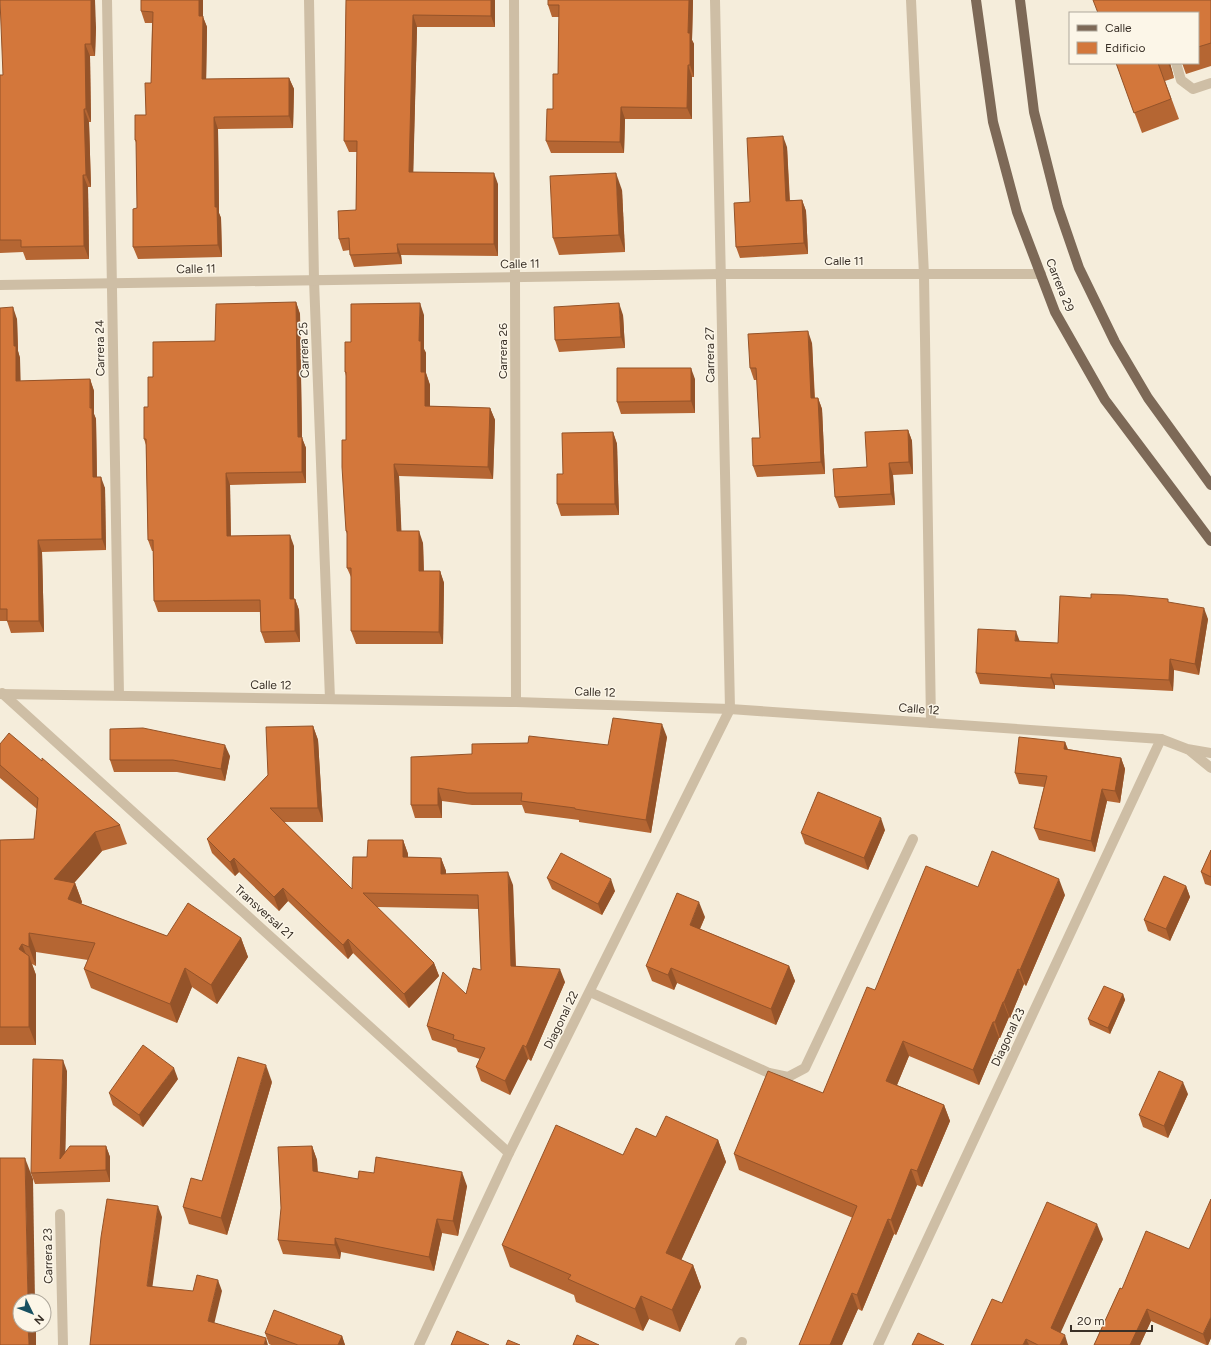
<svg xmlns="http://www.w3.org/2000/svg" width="1211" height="1345" font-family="Figtree,sans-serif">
  <rect width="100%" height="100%" fill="#f5eddb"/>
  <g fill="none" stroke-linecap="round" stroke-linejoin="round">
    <g stroke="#cebea5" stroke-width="10">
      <path d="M 107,0 L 119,695"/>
      <path d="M 309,0 L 314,280 L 330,699"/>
      <path d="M 514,0 L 515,277 L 516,702"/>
      <path d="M 911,0 L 924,275 L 931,723"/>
      <path d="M 1176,63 L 1181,80 L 1193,89 L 1211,83"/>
      <path d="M 0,285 L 721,274 L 1041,274"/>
      <path d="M 2,693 L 509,1153"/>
      <path d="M 0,694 L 516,702 L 730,709 L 1161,739 L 1187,749 L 1211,753"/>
      <path d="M 1189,750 L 1211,768"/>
      <path d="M 590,992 L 769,1073 L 788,1077 L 805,1068 L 913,839"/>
      <path d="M 60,1214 L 63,1345"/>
      <path d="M 419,1345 L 509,1153 L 730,709 L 715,0"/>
      <path d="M 740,1345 L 742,1342"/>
      <path d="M 878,1345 L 1161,739"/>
    </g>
    <g stroke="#7d6957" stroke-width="10">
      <path d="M 976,0 L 993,122 L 1017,212 L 1055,312 L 1105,400 L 1211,541"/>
      <path d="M 1020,0 L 1034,112 L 1058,207 L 1079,268 L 1115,342 L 1148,398 L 1211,485"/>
    </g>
  </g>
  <g fill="#b56633">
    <path d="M 141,0 L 203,17 L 207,27 L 206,79 L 289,78 L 294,89 L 293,128 L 218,129 L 219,213 L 221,218 L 222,257 L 138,259 L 133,247 L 137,208 L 137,145 L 135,140 L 146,115 L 151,83 L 152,23 L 145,23 L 141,11 Z"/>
    <path d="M 346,0 L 495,0 L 495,27 L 417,27 L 413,172 L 498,184 L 498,256 L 401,255 L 402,264 L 354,267 L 350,255 L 350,250 L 343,251 L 339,239 L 356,210 L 357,152 L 349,152 L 344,141 Z"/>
    <path d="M 548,0 L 693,0 L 692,40 L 694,44 L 694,77 L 692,77 L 692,119 L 625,119 L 624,153 L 551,153 L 546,141 L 553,109 L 558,74 L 559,17 L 552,17 L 548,5 Z"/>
    <path d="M 1211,0 L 1211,66 L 1186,74 L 1182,63 L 1198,63 L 1198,13 Z"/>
    <path d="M 96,27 L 95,56 L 90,56 L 91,122 L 89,122 L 91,187 L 88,187 L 89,259 L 26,260 L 23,252 L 0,253 L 0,75 L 3,75 Z"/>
    <path d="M 1116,63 L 1170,63 L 1174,78 L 1165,81 L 1179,119 L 1142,133 Z"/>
    <path d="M 787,147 L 790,200 L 802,200 L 806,211 L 808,254 L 740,258 L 736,247 L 750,202 Z"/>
    <path d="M 622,190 L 625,252 L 559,255 L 553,238 Z"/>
    <path d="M 296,302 L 300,314 L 302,438 L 306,448 L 306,483 L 230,485 L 231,536 L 294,546 L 294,599 L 295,599 L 299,610 L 300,642 L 265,643 L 261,632 L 260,612 L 158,612 L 154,601 L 153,551 L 152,551 L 148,540 L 146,445 L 144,439 L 148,407 L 153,377 L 215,341 Z"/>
    <path d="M 0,308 L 17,319 L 18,351 L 20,358 L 20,381 L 90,379 L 94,391 L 94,414 L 96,419 L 97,477 L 105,488 L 106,550 L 42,552 L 44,632 L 11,633 L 7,621 L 0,621 Z"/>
    <path d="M 424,315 L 424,349 L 426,353 L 426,373 L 430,385 L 430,406 L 490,408 L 495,420 L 493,479 L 399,476 L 401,531 L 423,543 L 424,571 L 440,571 L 444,583 L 443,644 L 356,644 L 351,631 L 351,577 L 347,568 L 347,534 L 346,531 L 346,376 L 345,372 L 351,342 Z"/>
    <path d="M 623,315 L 625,348 L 559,352 L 555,340 Z"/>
    <path d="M 812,343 L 815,398 L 818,398 L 822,409 L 825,474 L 757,477 L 753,466 L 760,438 L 757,380 L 754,380 L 750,368 Z"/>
    <path d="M 695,379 L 695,413 L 621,414 L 617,402 Z"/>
    <path d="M 908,430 L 912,441 L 913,474 L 893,475 L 895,505 L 839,508 L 835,497 Z"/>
    <path d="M 613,432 L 617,444 L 619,515 L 561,516 L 557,504 Z"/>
    <path d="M 1169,603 L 1208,619 L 1199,675 L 1174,670 L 1173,691 L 1055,685 L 1055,689 L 980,684 L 976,673 L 1020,642 L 1058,643 Z"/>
    <path d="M 313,726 L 318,740 L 323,822 L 284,822 L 352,889 L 367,857 L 403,840 L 408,854 L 408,857 L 441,858 L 446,871 L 446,874 L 513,885 L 516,966 L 565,982 L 531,1061 L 528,1059 L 510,1095 L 481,1081 L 476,1067 L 480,1059 L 458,1052 L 456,1048 L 432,1040 L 427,1026 L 466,994 L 481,970 L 479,909 L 377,907 L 434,963 L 439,976 L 409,1008 L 353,953 L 348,959 L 288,901 L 279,911 L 239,872 L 235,876 L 212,853 L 207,839 L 268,775 Z"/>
    <path d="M 667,737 L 651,833 L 579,822 L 579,820 L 525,813 L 522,805 L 472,805 L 442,801 L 442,818 L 415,818 L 411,805 L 472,754 L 608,745 Z"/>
    <path d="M 1065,742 L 1068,749 L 1121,758 L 1125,769 L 1120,803 L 1107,801 L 1095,852 L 1039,840 L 1034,828 L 1044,787 L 1019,784 L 1015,773 Z"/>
    <path d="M 0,744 L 42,761 L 120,825 L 127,844 L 102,851 L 74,883 L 75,883 L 82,902 L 81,904 L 167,936 L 241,938 L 248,957 L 217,1004 L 192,987 L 177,1023 L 91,988 L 84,969 L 88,960 L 36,952 L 36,966 L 32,964 L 36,975 L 36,1045 L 0,1045 L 0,840 L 34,839 L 37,809 L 0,778 Z"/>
    <path d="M 230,756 L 225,781 L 177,772 L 114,772 L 110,760 Z"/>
    <path d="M 885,830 L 868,870 L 805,844 L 801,833 Z"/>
    <path d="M 1211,850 L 1211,886 L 1205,884 L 1201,872 Z"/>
    <path d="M 547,878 L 615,891 L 602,915 L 552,889 Z"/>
    <path d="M 1186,886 L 1190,897 L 1170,941 L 1148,931 L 1144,920 Z"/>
    <path d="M 1065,895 L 1026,986 L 1024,984 L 1010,1018 L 1009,1017 L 1000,1038 L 999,1038 L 979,1085 L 909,1056 L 897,1085 L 944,1105 L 950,1121 L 922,1187 L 917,1185 L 896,1235 L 894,1234 L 862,1311 L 858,1309 L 842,1345 L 799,1345 L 853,1218 L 739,1170 L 734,1154 L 823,1093 L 875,990 Z"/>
    <path d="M 705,917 L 700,929 L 789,966 L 795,981 L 776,1025 L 677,983 L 674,990 L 652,981 L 646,966 Z"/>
    <path d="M 1123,994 L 1125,1000 L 1110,1034 L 1090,1025 L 1088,1019 Z"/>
    <path d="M 67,1071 L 65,1153 L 106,1146 L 110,1157 L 110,1182 L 35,1184 L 31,1173 Z"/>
    <path d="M 178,1079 L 143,1127 L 113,1105 L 109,1093 Z"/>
    <path d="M 272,1082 L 227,1235 L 189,1224 L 183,1207 L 202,1181 Z"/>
    <path d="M 1188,1094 L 1168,1138 L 1143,1127 L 1139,1115 Z"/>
    <path d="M 656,1137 L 718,1140 L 726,1162 L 681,1260 L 693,1265 L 701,1287 L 680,1332 L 649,1319 L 643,1331 L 576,1302 L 574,1295 L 510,1267 L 502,1245 L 623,1155 Z"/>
    <path d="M 312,1146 L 317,1160 L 318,1172 L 358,1179 L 467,1186 L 458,1236 L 442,1233 L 434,1271 L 341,1252 L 340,1259 L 283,1254 L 278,1240 Z"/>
    <path d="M 1103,1239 L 1060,1333 L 1068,1345 L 971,1345 L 1002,1303 Z"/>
    <path d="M 1120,1288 L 1211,1338 L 1208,1345 L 1206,1345 L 1151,1321 L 1140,1345 L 1094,1345 Z"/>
    <path d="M 265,1333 L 342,1336 L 345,1345 L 271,1345 L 269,1344 Z"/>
  </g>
  <g fill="#945329">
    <path d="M 91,0 L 95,0 L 96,27 L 95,56 L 91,44 Z"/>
    <path d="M 199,0 L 203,0 L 203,17 L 207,27 L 206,90 L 202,79 L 199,16 Z"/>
    <path d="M 491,0 L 495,0 L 495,27 L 491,16 Z"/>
    <path d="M 689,0 L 693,0 L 692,40 L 694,44 L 694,77 L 690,65 L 688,33 Z"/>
    <path d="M 413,15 L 417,27 L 413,184 L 409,172 Z"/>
    <path d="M 85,44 L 90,56 L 91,122 L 86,109 Z"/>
    <path d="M 1168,63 L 1170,63 L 1174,78 Z"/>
    <path d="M 688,65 L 692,77 L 692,119 L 687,108 Z"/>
    <path d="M 289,78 L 294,89 L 293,128 L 289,116 Z"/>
    <path d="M 621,107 L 625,119 L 624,153 L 620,142 Z"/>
    <path d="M 84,109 L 89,122 L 91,187 L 86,175 Z"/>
    <path d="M 214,117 L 218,129 L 219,213 L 221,218 L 222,257 L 218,245 L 215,207 Z"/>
    <path d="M 783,136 L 787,147 L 790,212 L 786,201 Z"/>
    <path d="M 494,173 L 498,184 L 498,256 L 494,244 Z"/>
    <path d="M 616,173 L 622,190 L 625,252 L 619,235 Z"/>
    <path d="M 83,175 L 88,187 L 89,259 L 84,246 Z"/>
    <path d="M 802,200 L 806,211 L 808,254 L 804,243 Z"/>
    <path d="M 397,244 L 401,255 L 402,264 L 398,253 Z"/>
    <path d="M 296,302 L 300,314 L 302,438 L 306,448 L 306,483 L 302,472 L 298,437 Z"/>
    <path d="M 420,303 L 424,315 L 424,349 L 426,353 L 426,373 L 430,385 L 430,418 L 425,406 L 421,372 L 419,341 Z"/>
    <path d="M 619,303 L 623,315 L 625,348 L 621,337 Z"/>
    <path d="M 13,307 L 17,319 L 18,351 L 20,358 L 21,393 L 16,381 L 14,346 Z"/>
    <path d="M 808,331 L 812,343 L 815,410 L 811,398 Z"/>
    <path d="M 691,368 L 695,379 L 695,413 L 691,401 Z"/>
    <path d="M 90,379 L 94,391 L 94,414 L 96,419 L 97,488 L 93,477 Z"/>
    <path d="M 818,398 L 822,409 L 825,474 L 821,462 Z"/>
    <path d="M 490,408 L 495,420 L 493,479 L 488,467 Z"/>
    <path d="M 908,430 L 912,441 L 913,474 L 909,462 Z"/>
    <path d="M 613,432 L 617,444 L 619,515 L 615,504 Z"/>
    <path d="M 889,463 L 893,475 L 895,505 L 891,494 Z"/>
    <path d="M 394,464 L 399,476 L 402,543 L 397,531 Z"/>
    <path d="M 226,473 L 230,485 L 231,547 L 227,536 Z"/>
    <path d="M 101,477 L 105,488 L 106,550 L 102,539 Z"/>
    <path d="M 419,531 L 423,543 L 424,583 L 419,571 Z"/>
    <path d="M 290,535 L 294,546 L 294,611 L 290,599 Z"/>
    <path d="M 38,540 L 42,552 L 44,632 L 39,621 Z"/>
    <path d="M 440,571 L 444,583 L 443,644 L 439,632 Z"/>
    <path d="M 295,599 L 299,610 L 300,642 L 295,631 Z"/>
    <path d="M 1204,608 L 1208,619 L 1199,675 L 1195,664 Z"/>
    <path d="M 1016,631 L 1020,642 L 1015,641 Z"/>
    <path d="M 1170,659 L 1174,670 L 1173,691 L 1169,680 Z"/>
    <path d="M 1051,674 L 1055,685 L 1055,689 L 1051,678 Z"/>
    <path d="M 662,724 L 667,737 L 651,833 L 646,820 Z"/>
    <path d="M 313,726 L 318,740 L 323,822 L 318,808 Z"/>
    <path d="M 1065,742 L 1069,754 L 1064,749 Z"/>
    <path d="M 225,745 L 230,756 L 225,781 L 221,769 Z"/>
    <path d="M 1121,758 L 1125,769 L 1120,803 L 1115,791 Z"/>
    <path d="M 438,788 L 442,801 L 442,818 L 438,805 Z"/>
    <path d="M 1102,789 L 1107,801 L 1095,852 L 1091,841 Z"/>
    <path d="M 881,818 L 885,830 L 868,870 L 864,858 Z"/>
    <path d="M 95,832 L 102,851 L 61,898 L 54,879 Z"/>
    <path d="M 403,840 L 408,854 L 408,871 L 403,857 Z"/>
    <path d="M 234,858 L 239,872 L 235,876 L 230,862 Z"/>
    <path d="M 441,858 L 446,871 L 446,888 L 441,874 Z"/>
    <path d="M 508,872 L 513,885 L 516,980 L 511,966 Z"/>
    <path d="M 611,879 L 615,891 L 602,915 L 598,904 Z"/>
    <path d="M 1059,879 L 1065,895 L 1026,986 L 1020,970 Z"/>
    <path d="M 75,883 L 82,902 L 75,918 L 68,899 Z"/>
    <path d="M 1186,886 L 1190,897 L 1170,941 L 1166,929 Z"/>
    <path d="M 283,888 L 288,901 L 279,911 L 274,897 Z"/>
    <path d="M 699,902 L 705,917 L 695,940 L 690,925 Z"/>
    <path d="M 29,933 L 36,952 L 36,966 L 29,947 Z"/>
    <path d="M 241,938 L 248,957 L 217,1004 L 211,985 Z"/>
    <path d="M 348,939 L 353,953 L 348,959 L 343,945 Z"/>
    <path d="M 22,944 L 29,962 L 29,956 L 36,975 L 36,1045 L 29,1027 L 19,949 Z"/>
    <path d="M 434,963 L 439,976 L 409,1008 L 404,994 Z"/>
    <path d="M 789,966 L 795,981 L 776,1025 L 771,1009 Z"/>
    <path d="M 185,968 L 192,987 L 177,1023 L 170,1004 Z"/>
    <path d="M 671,968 L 677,983 L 674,990 L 668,975 Z"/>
    <path d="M 560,969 L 565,982 L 531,1061 L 526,1047 Z"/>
    <path d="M 1018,969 L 1024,984 L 1010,1018 L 1004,1002 Z"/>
    <path d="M 1123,994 L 1125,1000 L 1110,1034 L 1108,1028 Z"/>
    <path d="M 1003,1002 L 1009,1017 L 1000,1038 L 995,1022 Z"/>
    <path d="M 993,1022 L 999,1038 L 979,1085 L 973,1070 Z"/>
    <path d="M 903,1041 L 909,1056 L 892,1097 L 886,1081 Z"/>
    <path d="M 523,1045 L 528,1059 L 510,1095 L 505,1081 Z"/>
    <path d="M 63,1060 L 67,1071 L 65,1171 L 60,1159 Z"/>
    <path d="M 266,1065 L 272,1082 L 227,1235 L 221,1218 Z"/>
    <path d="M 174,1068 L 178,1079 L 143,1127 L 139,1115 Z"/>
    <path d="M 1183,1082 L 1188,1094 L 1168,1138 L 1164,1126 Z"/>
    <path d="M 944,1105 L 950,1121 L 922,1187 L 917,1171 Z"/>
    <path d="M 718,1140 L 726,1162 L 674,1276 L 666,1253 Z"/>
    <path d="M 106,1146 L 110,1157 L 110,1182 L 106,1170 Z"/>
    <path d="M 312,1146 L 317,1160 L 318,1186 L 313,1171 Z"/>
    <path d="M 25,1158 L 33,1179 L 35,1301 L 28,1301 Z"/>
    <path d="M 911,1169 L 917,1185 L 896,1235 L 891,1220 Z"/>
    <path d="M 462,1172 L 467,1186 L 458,1236 L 453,1221 Z"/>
    <path d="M 158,1206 L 162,1217 L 151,1297 L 147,1286 Z"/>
    <path d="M 437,1219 L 442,1233 L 434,1271 L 429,1257 Z"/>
    <path d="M 888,1219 L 894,1234 L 862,1311 L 857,1295 Z"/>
    <path d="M 1097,1224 L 1103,1239 L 1056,1343 L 1051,1328 Z"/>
    <path d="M 335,1238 L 341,1252 L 340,1259 L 335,1245 Z"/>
    <path d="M 693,1265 L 701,1287 L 680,1332 L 672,1310 Z"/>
    <path d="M 218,1280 L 222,1291 L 212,1333 L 208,1321 Z"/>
    <path d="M 852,1293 L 858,1309 L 842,1345 L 830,1345 Z"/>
    <path d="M 641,1296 L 649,1319 L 643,1331 L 635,1309 Z"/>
    <path d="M 1147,1309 L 1151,1321 L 1140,1345 L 1130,1345 Z"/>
    <path d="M 1211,1317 L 1211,1338 L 1208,1345 L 1207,1345 L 1203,1334 Z"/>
    <path d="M 28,1325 L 36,1325 L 36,1345 L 29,1345 Z"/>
    <path d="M 1065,1335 L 1068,1345 L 1060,1345 Z"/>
    <path d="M 342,1336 L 345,1345 L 338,1345 Z"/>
    <path d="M 266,1338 L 268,1345 L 264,1345 Z"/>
    <path d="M 1026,1339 L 1029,1345 L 1023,1345 Z"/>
  </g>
  <g fill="#d3773b" stroke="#945329">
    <path d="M 0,0 L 91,0 L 91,44 L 85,44 L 86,109 L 84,109 L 86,175 L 83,175 L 84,246 L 21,247 L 21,240 L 0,240 L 0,75 L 3,75 Z"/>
    <path d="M 141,0 L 199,0 L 199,16 L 203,16 L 202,79 L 289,78 L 289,116 L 214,117 L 215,207 L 217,207 L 218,245 L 133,247 L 133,209 L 137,208 L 136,140 L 135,140 L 135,115 L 146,115 L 145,83 L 151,83 L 153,12 L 141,11 Z"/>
    <path d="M 346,0 L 491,0 L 491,16 L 413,15 L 409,172 L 494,173 L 494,244 L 397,244 L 398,253 L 350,255 L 349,238 L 339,239 L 338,211 L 356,210 L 357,141 L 344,141 Z"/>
    <path d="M 548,0 L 689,0 L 688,33 L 690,33 L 690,65 L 688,65 L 687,108 L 621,107 L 620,142 L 546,141 L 547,109 L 553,109 L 553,74 L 558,74 L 559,5 L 548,5 Z"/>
    <path d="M 1093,0 L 1211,0 L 1211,43 L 1198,47 L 1198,13 L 1098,13 Z"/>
    <path d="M 1116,63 L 1158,63 L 1171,99 L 1134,113 Z"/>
    <path d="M 783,136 L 786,201 L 802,200 L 804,243 L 736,247 L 734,203 L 750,202 L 747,138 Z"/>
    <path d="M 616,173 L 619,235 L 553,238 L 550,176 Z"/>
    <path d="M 296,302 L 298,437 L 302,437 L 302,472 L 226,473 L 227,536 L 290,535 L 290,599 L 295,599 L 295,631 L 261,632 L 260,600 L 154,601 L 153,540 L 148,540 L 146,439 L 144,439 L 144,407 L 148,407 L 148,377 L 153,377 L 153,342 L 215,341 L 216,304 Z"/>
    <path d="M 420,303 L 419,341 L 421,341 L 421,372 L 425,372 L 425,406 L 490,408 L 488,467 L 394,464 L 397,531 L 419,531 L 419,571 L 440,571 L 439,632 L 351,631 L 351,568 L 347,568 L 347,531 L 346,531 L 342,467 L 342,440 L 346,440 L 346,372 L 345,372 L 345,342 L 351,342 L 351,304 Z"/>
    <path d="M 619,303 L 621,337 L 555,340 L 554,307 Z"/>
    <path d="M 13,307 L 14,346 L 16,346 L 16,381 L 90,379 L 90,408 L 92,408 L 93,477 L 101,477 L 102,539 L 38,540 L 39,621 L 7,621 L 7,609 L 0,609 L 0,308 Z"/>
    <path d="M 808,331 L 811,398 L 818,398 L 821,462 L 753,466 L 752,438 L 760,438 L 756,368 L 750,368 L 748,334 Z"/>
    <path d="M 617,368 L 691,368 L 691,401 L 617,402 Z"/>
    <path d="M 908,430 L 909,462 L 889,463 L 891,494 L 835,497 L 833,469 L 867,467 L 865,432 Z"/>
    <path d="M 613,432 L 615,504 L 557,504 L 557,474 L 563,474 L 562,433 Z"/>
    <path d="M 1091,594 L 1124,595 L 1168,599 L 1168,602 L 1204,608 L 1195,664 L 1170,659 L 1169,680 L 1051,674 L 1051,678 L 976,673 L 978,629 L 1016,631 L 1015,641 L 1058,643 L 1060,596 L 1091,598 Z"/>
    <path d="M 613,718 L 662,724 L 646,820 L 575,809 L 575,808 L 521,801 L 522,793 L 467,793 L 438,788 L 438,805 L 411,805 L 411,757 L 472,754 L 472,744 L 528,743 L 529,736 L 608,745 Z"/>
    <path d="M 313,726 L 318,808 L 270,808 L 352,889 L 353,857 L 367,857 L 368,840 L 403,840 L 403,857 L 441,858 L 441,874 L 508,872 L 511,966 L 560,969 L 526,1047 L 523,1045 L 505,1081 L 476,1067 L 485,1048 L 453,1039 L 454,1035 L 427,1026 L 443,972 L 466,994 L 473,968 L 481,970 L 478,895 L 363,893 L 434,963 L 404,994 L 348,939 L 343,945 L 283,888 L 274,897 L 234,858 L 230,862 L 207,839 L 268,775 L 266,727 Z"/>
    <path d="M 143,728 L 225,745 L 221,769 L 173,760 L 110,760 L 110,729 Z"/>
    <path d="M 9,733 L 42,761 L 42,758 L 120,825 L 95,832 L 54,879 L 75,883 L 68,899 L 167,936 L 188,903 L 241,938 L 211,985 L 185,968 L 170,1004 L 84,969 L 95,943 L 29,933 L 29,947 L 22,944 L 19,949 L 29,956 L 29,1027 L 0,1027 L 0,840 L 34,839 L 38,798 L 0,765 L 0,744 Z"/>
    <path d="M 1019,737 L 1065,742 L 1064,749 L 1121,758 L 1115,791 L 1102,789 L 1091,841 L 1034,828 L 1047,776 L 1015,773 Z"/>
    <path d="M 818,792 L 881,818 L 864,858 L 801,833 Z"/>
    <path d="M 1211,850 L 1211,877 L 1201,872 Z"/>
    <path d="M 992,851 L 1059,879 L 1020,970 L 1018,969 L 1004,1002 L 1003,1002 L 995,1022 L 993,1022 L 973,1070 L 903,1041 L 886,1081 L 944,1105 L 917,1171 L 911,1169 L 891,1220 L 888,1219 L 857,1295 L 852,1293 L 830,1345 L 799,1345 L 857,1206 L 734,1154 L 768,1071 L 823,1093 L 867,987 L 875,990 L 926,866 L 978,887 Z"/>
    <path d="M 561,853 L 611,879 L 598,904 L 547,878 Z"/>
    <path d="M 1164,876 L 1186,886 L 1166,929 L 1144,920 Z"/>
    <path d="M 677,893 L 699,902 L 690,925 L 789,966 L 771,1009 L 671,968 L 668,975 L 646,966 Z"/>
    <path d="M 1104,986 L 1123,994 L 1108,1028 L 1088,1019 Z"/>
    <path d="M 143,1045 L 174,1068 L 139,1115 L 109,1093 Z"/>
    <path d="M 238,1057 L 266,1065 L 221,1218 L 183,1207 L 191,1178 L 202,1181 Z"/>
    <path d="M 33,1059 L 63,1060 L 60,1159 L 70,1146 L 106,1146 L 106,1170 L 31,1173 Z"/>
    <path d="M 1159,1071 L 1183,1082 L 1164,1126 L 1139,1115 Z"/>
    <path d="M 666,1116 L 718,1140 L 666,1253 L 693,1265 L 672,1310 L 641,1296 L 635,1309 L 568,1279 L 571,1275 L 502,1245 L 556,1125 L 623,1155 L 636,1128 L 656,1137 Z"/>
    <path d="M 312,1146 L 313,1171 L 358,1179 L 359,1171 L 374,1173 L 376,1157 L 462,1172 L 453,1221 L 437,1219 L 429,1257 L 335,1238 L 335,1245 L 278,1240 L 281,1208 L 278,1147 Z"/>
    <path d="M 0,1158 L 25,1158 L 28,1301 L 20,1301 L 20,1325 L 28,1325 L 29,1345 L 0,1345 Z"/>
    <path d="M 107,1199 L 158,1206 L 147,1286 L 193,1291 L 197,1275 L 218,1280 L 208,1321 L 266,1338 L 264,1345 L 90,1345 L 101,1237 Z"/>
    <path d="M 1211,1199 L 1211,1317 L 1203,1334 L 1147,1309 L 1130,1345 L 1094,1345 L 1120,1288 L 1122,1289 L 1146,1231 L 1189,1249 Z"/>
    <path d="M 1047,1202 L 1097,1224 L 1051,1328 L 1065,1335 L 1060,1345 L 1038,1345 L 1026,1339 L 1023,1345 L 971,1345 L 992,1299 L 1002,1303 Z"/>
    <path d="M 274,1310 L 342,1336 L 338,1345 L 298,1345 L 265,1333 Z"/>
    <path d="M 457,1331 L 489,1345 L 451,1345 Z"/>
    <path d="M 918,1333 L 944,1345 L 912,1345 Z"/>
    <path d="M 577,1335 L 599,1345 L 573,1345 Z"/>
    <path d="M 508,1340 L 520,1345 L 506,1345 Z"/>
  </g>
  <g text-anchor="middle" stroke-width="3" stroke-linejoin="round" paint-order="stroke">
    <g font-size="12" fill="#393027" stroke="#fcf6e8">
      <text x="844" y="265">Calle 11</text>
      <text transform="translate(520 264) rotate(-1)" y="4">Calle 11</text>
      <text transform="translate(196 269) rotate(-1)" y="4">Calle 11</text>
      <text transform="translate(1060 285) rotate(68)" y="4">Carrera 29</text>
      <text transform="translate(100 348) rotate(-91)" y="4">Carrera 24</text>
      <text transform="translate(304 350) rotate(-92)" y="4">Carrera 25</text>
      <text transform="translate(503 351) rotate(-90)" y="4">Carrera 26</text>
      <text transform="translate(710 355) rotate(-91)" y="4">Carrera 27</text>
      <text transform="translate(271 685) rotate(1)" y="4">Calle 12</text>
      <text transform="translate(595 692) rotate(2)" y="4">Calle 12</text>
      <text transform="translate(919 709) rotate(4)" y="4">Calle 12</text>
      <text transform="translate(264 912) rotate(42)" y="4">Transversal 21</text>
      <text transform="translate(561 1020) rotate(-64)" y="4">Diagonal 22</text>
      <text transform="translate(1008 1037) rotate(-65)" y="4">Diagonal 23</text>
      <text transform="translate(48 1256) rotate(-91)" y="4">Carrera 23</text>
    </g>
  </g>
  <rect x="1069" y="12" width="130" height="52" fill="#fcf6e8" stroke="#aea79b"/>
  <rect x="1077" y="25" width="20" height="6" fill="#7d6957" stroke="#aea79b"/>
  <text x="1105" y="32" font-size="12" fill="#393027">Calle</text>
  <rect x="1077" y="42" width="20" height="12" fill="#d3773b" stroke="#aea79b"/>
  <text x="1105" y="52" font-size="12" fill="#393027">Edificio</text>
  <g transform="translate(32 1313) rotate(133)"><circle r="19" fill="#fcf6e8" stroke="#aea79b"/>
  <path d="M0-3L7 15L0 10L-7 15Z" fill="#185060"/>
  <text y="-6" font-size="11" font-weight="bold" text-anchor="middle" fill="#393027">N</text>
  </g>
  <path d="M1071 1325v6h81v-6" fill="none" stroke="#393027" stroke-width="2"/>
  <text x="1077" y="1325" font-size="12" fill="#393027" stroke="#fcf6e8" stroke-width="3" paint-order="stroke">20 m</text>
</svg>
